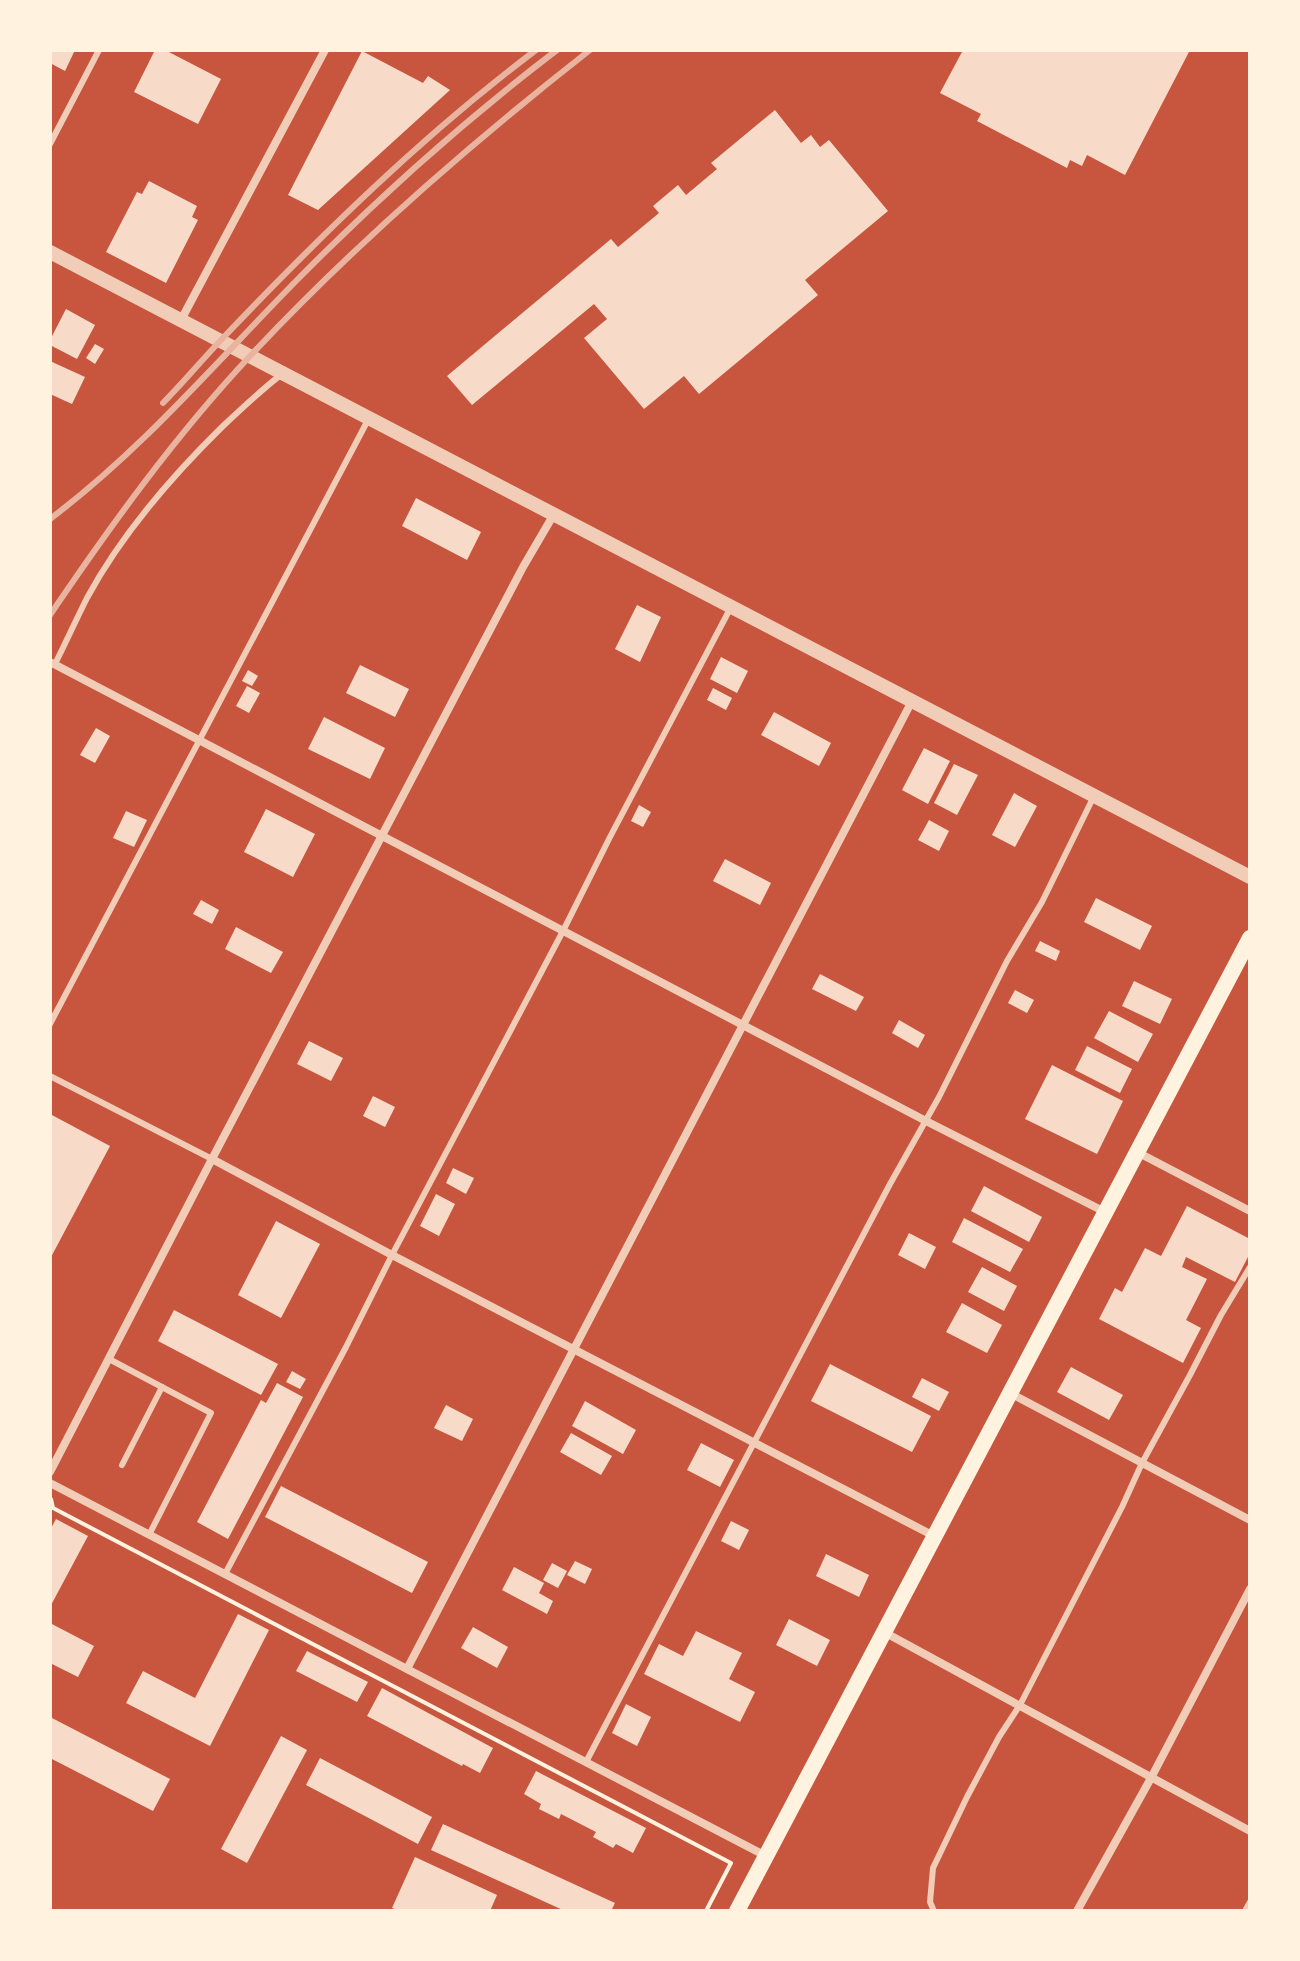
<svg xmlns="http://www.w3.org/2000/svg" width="1300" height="1961" font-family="Manrope,sans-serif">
  <rect width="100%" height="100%" fill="#c8553d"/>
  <g fill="#f7dbc8">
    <path d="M 50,50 L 75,50 L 65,71 L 50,63 Z"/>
    <path d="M 155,50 L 165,50 L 221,79 L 198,124 L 134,92 Z"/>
    <path d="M 963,50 L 1190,50 L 1125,175 L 1087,155 L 1082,166 L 1070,160 L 1067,168 L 977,121 L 981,114 L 940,93 Z"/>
    <path d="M 362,51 L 423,83 L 428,76 L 450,90 L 318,210 L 288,195 Z"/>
    <path d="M 775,110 L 801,143 L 811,135 L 820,147 L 829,140 L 888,211 L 805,280 L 818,295 L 699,394 L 684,376 L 644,409 L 584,338 L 607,319 L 594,304 L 472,405 L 447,376 L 611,239 L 618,247 L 659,213 L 653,206 L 678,185 L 686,195 L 717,169 L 711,163 Z"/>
    <path d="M 149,181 L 197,206 L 192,217 L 198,220 L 166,283 L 106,252 L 137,192 L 142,194 Z"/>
    <path d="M 66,309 L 95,325 L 77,359 L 50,345 L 50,340 Z"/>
    <path d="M 95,344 L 104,349 L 95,364 L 86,358 Z"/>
    <path d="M 50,361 L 85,377 L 72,404 L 50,394 Z"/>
    <path d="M 416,498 L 481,532 L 467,560 L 402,526 Z"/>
    <path d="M 637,605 L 661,617 L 640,662 L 615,649 Z"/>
    <path d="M 721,657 L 748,671 L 737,693 L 710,679 Z"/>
    <path d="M 360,665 L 409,689 L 395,717 L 346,693 Z"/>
    <path d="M 248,670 L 258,676 L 252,686 L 242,681 Z"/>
    <path d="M 247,686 L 260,693 L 249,713 L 236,706 Z"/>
    <path d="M 713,688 L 732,698 L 726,710 L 707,700 Z"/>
    <path d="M 774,712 L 831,743 L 819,766 L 761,735 Z"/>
    <path d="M 324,717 L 385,748 L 370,779 L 308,749 Z"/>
    <path d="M 96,728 L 110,736 L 95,763 L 80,755 Z"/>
    <path d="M 924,748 L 950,761 L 928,804 L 902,790 Z"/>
    <path d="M 954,764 L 978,775 L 957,815 L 934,803 Z"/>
    <path d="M 1014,793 L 1037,806 L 1015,847 L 992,835 Z"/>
    <path d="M 639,805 L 651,812 L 643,827 L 631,821 Z"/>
    <path d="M 266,809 L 315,834 L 293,877 L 244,852 Z"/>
    <path d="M 126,811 L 147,820 L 134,847 L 113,838 Z"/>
    <path d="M 929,820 L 949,831 L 939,851 L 918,840 Z"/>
    <path d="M 725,859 L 771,883 L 760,905 L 713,881 Z"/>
    <path d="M 1096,898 L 1152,926 L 1140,950 L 1084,922 Z"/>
    <path d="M 201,900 L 219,910 L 212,924 L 193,914 Z"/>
    <path d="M 236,927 L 283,952 L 271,973 L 225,949 Z"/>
    <path d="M 1040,941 L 1060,951 L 1056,961 L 1035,951 Z"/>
    <path d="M 820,974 L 864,997 L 856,1011 L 812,989 Z"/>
    <path d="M 1134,981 L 1172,999 L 1160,1024 L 1122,1006 Z"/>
    <path d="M 1015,990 L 1034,1000 L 1027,1013 L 1008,1003 Z"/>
    <path d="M 1109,1011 L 1153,1034 L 1138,1062 L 1094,1038 Z"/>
    <path d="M 899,1020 L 925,1035 L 918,1048 L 892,1033 Z"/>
    <path d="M 309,1041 L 343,1058 L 331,1081 L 297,1064 Z"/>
    <path d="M 1087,1046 L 1132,1069 L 1120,1093 L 1075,1070 Z"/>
    <path d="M 1052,1065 L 1123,1101 L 1097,1154 L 1025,1119 Z"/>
    <path d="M 373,1096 L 395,1107 L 385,1127 L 363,1116 Z"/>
    <path d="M 50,1114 L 110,1146 L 50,1259 Z"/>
    <path d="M 453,1168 L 474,1178 L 466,1194 L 446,1183 Z"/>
    <path d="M 984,1186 L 1042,1217 L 1029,1242 L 971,1211 Z"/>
    <path d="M 436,1194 L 455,1204 L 439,1236 L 420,1226 Z"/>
    <path d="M 1187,1206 L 1250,1239 L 1250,1253 L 1235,1282 L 1186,1257 L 1182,1267 L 1207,1279 L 1186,1320 L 1201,1328 L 1183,1363 L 1099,1319 L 1115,1288 L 1122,1292 L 1145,1248 L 1161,1256 Z"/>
    <path d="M 964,1218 L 1023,1249 L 1010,1272 L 952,1242 Z"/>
    <path d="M 276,1221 L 320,1244 L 281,1318 L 238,1295 Z"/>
    <path d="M 909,1233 L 936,1247 L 925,1269 L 898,1255 Z"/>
    <path d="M 982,1267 L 1017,1286 L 1004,1311 L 968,1292 Z"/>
    <path d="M 962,1303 L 1002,1325 L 987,1353 L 946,1332 Z"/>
    <path d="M 174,1310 L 278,1364 L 261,1395 L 158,1341 Z"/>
    <path d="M 830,1364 L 931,1416 L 912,1452 L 811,1401 Z"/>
    <path d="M 1071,1367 L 1123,1395 L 1109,1420 L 1057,1392 Z"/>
    <path d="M 292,1371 L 306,1379 L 300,1389 L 286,1382 Z"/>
    <path d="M 922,1378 L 949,1392 L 939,1411 L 912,1397 Z"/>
    <path d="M 277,1383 L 303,1397 L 228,1539 L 197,1522 L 261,1400 L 266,1403 Z"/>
    <path d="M 585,1401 L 636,1430 L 623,1454 L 572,1426 Z"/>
    <path d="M 446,1405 L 473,1419 L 462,1441 L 434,1428 Z"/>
    <path d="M 571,1433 L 612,1456 L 601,1475 L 560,1452 Z"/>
    <path d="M 701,1443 L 734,1460 L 720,1487 L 687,1470 Z"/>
    <path d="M 281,1486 L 428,1562 L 412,1593 L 265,1517 Z"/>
    <path d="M 56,1519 L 88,1536 L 50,1607 L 50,1530 Z"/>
    <path d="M 731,1521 L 749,1530 L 739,1550 L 721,1541 Z"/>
    <path d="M 826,1554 L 869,1575 L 859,1597 L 816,1576 Z"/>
    <path d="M 575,1561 L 592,1569 L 585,1584 L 567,1575 Z"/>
    <path d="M 552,1563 L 567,1571 L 558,1588 L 543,1580 Z"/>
    <path d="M 514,1567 L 544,1583 L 539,1593 L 553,1601 L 547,1614 L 502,1590 Z"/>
    <path d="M 238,1614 L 269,1630 L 210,1746 L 126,1703 L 143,1671 L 195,1698 Z"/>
    <path d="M 789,1619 L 830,1640 L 817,1666 L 776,1645 Z"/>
    <path d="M 50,1623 L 94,1646 L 78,1677 L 50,1663 Z"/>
    <path d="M 473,1627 L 508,1647 L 497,1668 L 461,1648 Z"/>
    <path d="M 696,1631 L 742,1653 L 729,1679 L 755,1692 L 740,1722 L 644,1674 L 659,1644 L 683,1656 Z"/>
    <path d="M 307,1651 L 368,1682 L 357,1702 L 296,1671 Z"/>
    <path d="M 382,1688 L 493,1748 L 480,1773 L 463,1764 L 462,1766 L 367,1716 Z"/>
    <path d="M 626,1704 L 651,1717 L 637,1746 L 612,1733 Z"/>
    <path d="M 50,1717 L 170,1779 L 153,1811 L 50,1758 Z"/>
    <path d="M 281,1736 L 307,1750 L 247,1863 L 221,1849 Z"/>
    <path d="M 320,1758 L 432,1817 L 418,1844 L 306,1785 Z"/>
    <path d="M 536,1771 L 646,1828 L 633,1853 L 616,1844 L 613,1848 L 593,1837 L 596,1832 L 561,1814 L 559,1819 L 539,1809 L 541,1804 L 524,1794 Z"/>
    <path d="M 443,1824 L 615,1903 L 611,1911 L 565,1911 L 431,1850 Z"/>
    <path d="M 415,1857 L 497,1895 L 490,1911 L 400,1911 L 392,1908 Z"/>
  </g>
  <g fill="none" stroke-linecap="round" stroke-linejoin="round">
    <path stroke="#fff3e0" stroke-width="4" d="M 51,1499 L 53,1508 L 731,1863 L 706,1911"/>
    <g stroke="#f1ccb7" stroke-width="6">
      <path d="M 50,144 L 99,50"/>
      <path d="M 55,664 C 66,642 76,620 87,598 C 121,535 172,476 223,426 C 242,408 261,390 282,374"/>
      <path d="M 50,1024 L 369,418"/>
      <path d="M 50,1076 L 212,1159"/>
      <path d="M 109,1359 L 211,1413 L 149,1535"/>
      <path d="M 122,1465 L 162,1387"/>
      <path d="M 225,1574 L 346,1347 L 392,1255 L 563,931 L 610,837 L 731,607"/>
      <path d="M 586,1762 L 890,1184 L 939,1097 L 1007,961 L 1042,902 L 1094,796"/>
      <path d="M 934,1911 L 930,1902 L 933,1868 L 967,1797 L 999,1737 L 1020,1705 L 1122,1507 L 1142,1463 L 1190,1375 L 1221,1315 L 1250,1267"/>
      <path d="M 1245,1911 L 1250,1902"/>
    </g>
    <g stroke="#f1ccb7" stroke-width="8">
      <path d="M 181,320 L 325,50"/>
      <path d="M 50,662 L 926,1121 L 1105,1212"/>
      <path d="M 1137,1152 L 1250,1211"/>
      <path d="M 212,1159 L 392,1255 L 934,1536"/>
      <path d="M 1010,1393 L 1250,1520"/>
      <path d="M 50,1472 L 212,1159 L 523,567 L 554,514"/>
      <path d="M 50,1483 L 766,1856"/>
      <path d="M 884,1632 L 1250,1831"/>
      <path d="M 407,1669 L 912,701"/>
      <path d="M 1077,1911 L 1151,1778 L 1250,1589"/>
    </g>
    <path stroke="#f1ccb7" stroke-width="14" d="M 50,252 L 1250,877"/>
    <path stroke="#fff3e0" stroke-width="16" d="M 737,1911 L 1250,938"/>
    <g stroke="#e9b49f" stroke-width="6">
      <path d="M 163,403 C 183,383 201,361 221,340 C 319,237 422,136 536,50"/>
      <path d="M 50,519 C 143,449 217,361 298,279 C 379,197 465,120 557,50"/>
      <path d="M 50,615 C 111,525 176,435 251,355 C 355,244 470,144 590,50"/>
    </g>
  </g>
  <rect width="1300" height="1961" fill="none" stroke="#fff3e0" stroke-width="104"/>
</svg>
